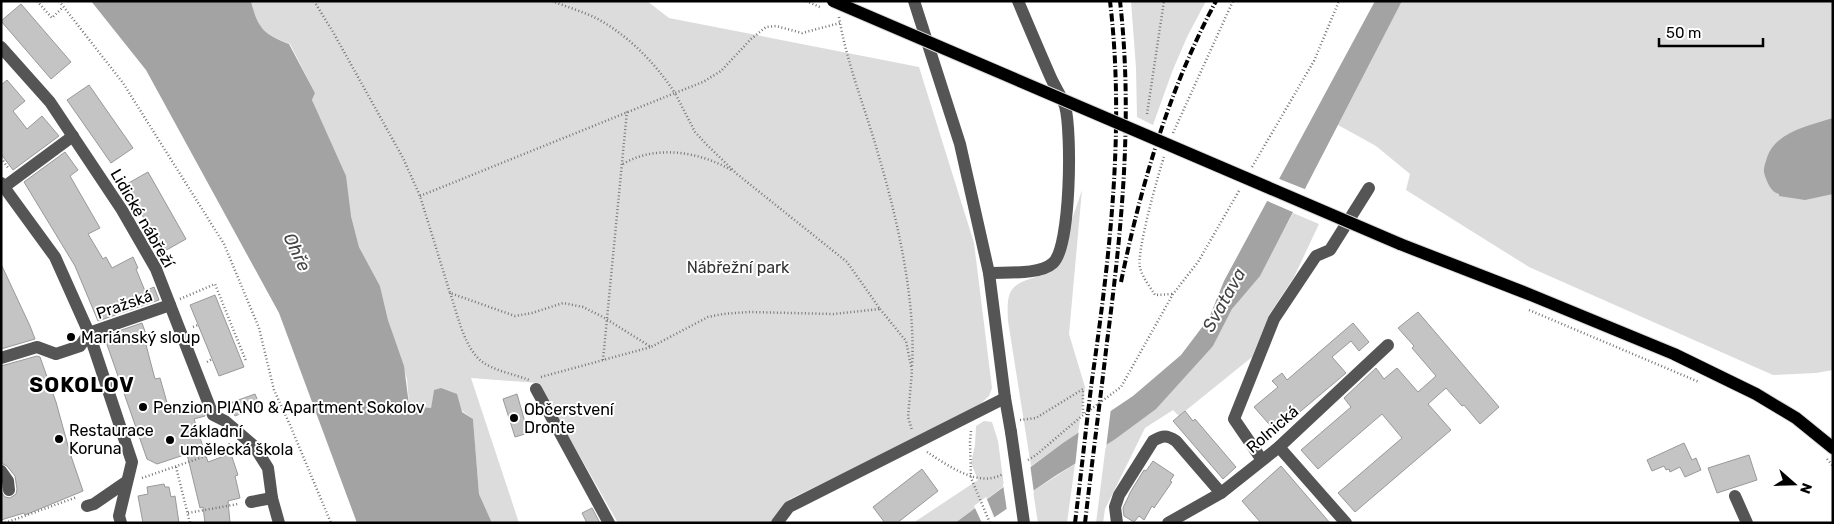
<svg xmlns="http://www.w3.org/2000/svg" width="1834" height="524" font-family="Rubik,sans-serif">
  <rect width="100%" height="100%" fill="#fff"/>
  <g fill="#dcdcdc">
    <path d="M 251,1 L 647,1 L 669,18 L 919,67 L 974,243 L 992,388 L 989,396 L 974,410 L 790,499 L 771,523 L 618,523 L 538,383 L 471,378 L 519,523 L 492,523 L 479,494 L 473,419 L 434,390 L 431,408 L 409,404 L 407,379 L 388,320 L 380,286 L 359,247 L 351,216 L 320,121 L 312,100 L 315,93 L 290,44 C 264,34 258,29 251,1 Z"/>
    <path d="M 1131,1 L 1206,1 L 1187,37 L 1172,72 L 1153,125 L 1137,117 L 1136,68 Z"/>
    <path d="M 1402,1 L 1833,1 L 1833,370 L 1816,373 L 1773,375 L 1529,267 L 1406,190 L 1410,174 L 1376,146 L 1338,125 Z"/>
    <path d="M 1082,190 L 1069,334 L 1085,387 L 1078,433 L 1031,466 L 1008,321 C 1006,287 1011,284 1043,275 L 1068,231 Z"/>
    <path d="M 1293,213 L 1319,224 L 1294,277 L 1269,315 L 1252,357 L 1179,416 L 1173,410 L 1145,428 L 1105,509 L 1103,523 L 1096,523 L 1106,444 L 1114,440 L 1213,346 L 1232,309 L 1260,274 Z"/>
    <path d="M 984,421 L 992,422 L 998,441 L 1004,486 L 955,523 L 913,523 L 978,480 L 971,463 L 975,445 L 976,426 Z"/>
    <path d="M 1075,464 L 1067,523 L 1038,523 L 1033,491 Z"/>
  </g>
  <g fill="#a3a3a3">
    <path d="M 91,1 L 251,1 C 258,29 264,34 289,44 L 315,93 L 312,100 L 346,176 L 351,216 L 359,247 L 380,286 L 388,320 L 404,366 L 409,405 L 431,408 L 434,390 L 441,388 L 457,394 L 462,412 L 473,419 L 479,494 L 492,523 L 357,523 L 279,313 L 146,70 Z"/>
    <path d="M 1375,1 L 1402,1 L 1260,276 L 1232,309 L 1213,346 L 1156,409 L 1114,440 L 1055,476 L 986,523 L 955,523 L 1063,443 L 1133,396 L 1181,355 L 1209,318 L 1224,281 Z"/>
    <path d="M 1833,118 L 1833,194 L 1805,200 L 1779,196 L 1779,194 C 1771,192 1768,184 1765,176 C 1763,170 1764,167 1766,161 C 1773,132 1808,126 1833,118 Z"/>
  </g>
  <g fill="#fff">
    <path d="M 1277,178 L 1307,190 L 1295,213 L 1265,200 Z"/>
    <path d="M 1111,408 L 1106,448 L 1075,467 L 1079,429 Z"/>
    <path d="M 1030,464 L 1034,493 L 1007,511 L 1003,484 Z"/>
    <path d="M 986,497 L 995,519 L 990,523 L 982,523 L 974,506 Z"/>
  </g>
  <g fill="#c4c4c4" stroke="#999">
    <path d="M 21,4 L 71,62 L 51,79 L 1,21 Z"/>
    <path d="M 7,80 L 25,101 L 13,111 L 27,129 L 42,116 L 59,136 L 13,170 L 1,154 L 1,85 Z"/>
    <path d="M 89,85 L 133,148 L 111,163 L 67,100 Z"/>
    <path d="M 65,152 L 78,170 L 70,176 L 100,228 L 88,234 L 103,259 L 106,257 L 112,268 L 133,257 L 138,268 L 136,269 L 145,291 L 154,287 L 159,300 L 98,321 L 75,266 L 24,182 Z"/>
    <path d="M 148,172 L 186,239 L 163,252 L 125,185 Z"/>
    <path d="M 1,264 L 30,326 L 35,339 L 1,349 Z"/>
    <path d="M 215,295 L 244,367 L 219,376 L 190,305 Z"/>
    <path d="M 1418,312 L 1499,407 L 1480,424 L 1464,405 L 1462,406 L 1446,388 L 1428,404 L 1451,430 L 1355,512 L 1338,493 L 1402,438 L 1382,414 L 1318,469 L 1301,450 L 1351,407 L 1344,398 L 1376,368 L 1384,379 L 1397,368 L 1418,392 L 1436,376 L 1412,348 L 1414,346 L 1398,328 Z"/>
    <path d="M 142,323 L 148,340 L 145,341 L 155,379 L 160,378 L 170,413 L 200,405 L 205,416 L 194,419 L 208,462 L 227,455 L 232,457 L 238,475 L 235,476 L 240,498 L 228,501 L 230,523 L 205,523 L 203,507 L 200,508 L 187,454 L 157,464 L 147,459 L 104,336 Z"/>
    <path d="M 1353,323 L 1369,342 L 1359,351 L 1351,341 L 1332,357 L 1346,373 L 1276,432 L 1254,407 L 1278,387 L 1272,381 L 1282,373 L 1287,380 Z"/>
    <path d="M 37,356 L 40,357 L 56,402 L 70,453 L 83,491 L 25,515 L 24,513 L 1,520 L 1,492 L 5,497 L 10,498 L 16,494 L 17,489 L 15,476 L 7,466 L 1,463 L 1,366 Z"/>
    <path d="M 255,394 L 260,406 L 235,416 L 230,403 Z"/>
    <path d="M 517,394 L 528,433 L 515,437 L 503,399 Z"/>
    <path d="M 1185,411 L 1193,421 L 1195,419 L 1236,467 L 1223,479 L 1173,421 Z"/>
    <path d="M 1684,443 L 1692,460 L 1696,458 L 1701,470 L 1685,477 L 1680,467 L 1670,472 L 1669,469 L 1666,470 L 1664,466 L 1652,471 L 1647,460 Z"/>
    <path d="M 1749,455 L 1757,480 L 1717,493 L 1708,468 Z"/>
    <path d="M 1153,461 L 1174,475 L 1170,481 L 1172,482 L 1154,508 L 1152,506 L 1144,520 L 1139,516 L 1134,522 L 1124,516 L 1123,508 L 1131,491 L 1144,470 L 1146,471 Z"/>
    <path d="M 1281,466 L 1330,523 L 1261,523 L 1242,501 Z"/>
    <path d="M 922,469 L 938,491 L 897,523 L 885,523 L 873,507 Z"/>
    <path d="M 164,484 L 165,487 L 169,487 L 171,497 L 175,496 L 179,523 L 143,523 L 138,496 L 148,494 L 147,487 Z"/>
    <path d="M 592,508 L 600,523 L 587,523 L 582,513 Z"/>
  </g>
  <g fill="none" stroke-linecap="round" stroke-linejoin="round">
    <defs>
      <path id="major" d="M 1400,244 L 1531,295 L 1674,354 L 1756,394 L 1796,418 L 1833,448"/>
    </defs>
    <use href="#major" stroke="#dbdbdb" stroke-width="14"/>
    <g stroke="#777" stroke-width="2.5" stroke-dasharray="1 2.5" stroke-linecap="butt">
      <path d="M 37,1 L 52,18 L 63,7"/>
      <path d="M 59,1 L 123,83 L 224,244 L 259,328 L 274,390 L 290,425 L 331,523"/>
      <path d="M 314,1 L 333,32 L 403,158 L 420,196 L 450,293 L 515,316 L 532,313 L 563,303 L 583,307 L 603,317 L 651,347 L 708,317 L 723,314 L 749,312 L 833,314 L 880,309 L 847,262 L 737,174 L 706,144 L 695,132 L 675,93 L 420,196"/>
      <path d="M 552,1 C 567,7 584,12 598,19 C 630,37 655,63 675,93 L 703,82 L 721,71 L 751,39 L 766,27 L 776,26 L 802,33 L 840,23"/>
      <path d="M 806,1 L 822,8"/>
      <path d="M 839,17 C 847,65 866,110 879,157 C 898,221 916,302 912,368"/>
      <path d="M 1147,114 L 1164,1"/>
      <path d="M 1173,133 L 1233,1"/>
      <path d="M 1164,157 C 1158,175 1136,253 1140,268 C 1143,278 1150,287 1155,295 L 1173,294"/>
      <path d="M 1,158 L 9,169"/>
      <path d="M 623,164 C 656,144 701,152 733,171"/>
      <path d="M 1252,167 L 1314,61 L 1339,1"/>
      <path d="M 450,293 C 458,315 463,345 481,361 C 494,371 514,374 529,380"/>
      <path d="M 180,299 L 215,284 L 246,361"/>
      <path d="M 880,309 L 906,341 L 912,371 L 908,417 L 912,430"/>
      <path d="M 1529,310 L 1699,382"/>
      <path d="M 193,327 L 198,325"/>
      <path d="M 603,360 L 627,111"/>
      <path d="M 207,362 L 212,359"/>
      <path d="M 541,377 L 651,347"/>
      <path d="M 1020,420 L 1036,418 L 1083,389 L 1083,415"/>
      <path d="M 971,431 L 970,442 L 971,478 L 990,523"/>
      <path d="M 927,452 C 949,466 978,488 1003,474"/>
      <path d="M 1827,459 L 1833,466"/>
      <path d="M 1028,460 L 1036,455 L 1083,415 L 1121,387 L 1173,294 L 1198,262 L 1240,189"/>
      <path d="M 176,467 L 190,523"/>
      <path d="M 142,478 L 226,449 L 231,442"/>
      <path d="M 188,513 L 238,504"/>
      <path d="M 5,523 L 77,497"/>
    </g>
    <g stroke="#555" stroke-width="12">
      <path d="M 914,1 L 960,144 L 989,273 L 1005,398 L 1011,432"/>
      <path d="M 1,47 L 50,102 L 122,210 L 156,269 L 213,415 L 225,421 L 254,446 L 268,468 L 272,498 L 279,523"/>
      <path d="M 1,183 L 55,257 L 89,333 L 132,462 L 119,516 L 121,523"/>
      <path d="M 4,187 L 73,136"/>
      <path d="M 989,273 C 1006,272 1040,275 1053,263 C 1071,247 1072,131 1065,106 C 1062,97 1055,87 1051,78 C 1040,53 1029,27 1018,1"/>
      <path d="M 1,358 L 37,347 L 56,354 L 80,346 L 89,333 L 170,305"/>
      <path d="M 536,389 L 609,523"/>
      <path d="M 1279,447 L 1346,523"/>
      <path d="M 1262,460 L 1234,419 L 1274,319 L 1316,256 L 1330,250 L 1369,188"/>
      <path d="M 1,471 L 8,481 L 9,490"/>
      <path d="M 1735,496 L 1747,523"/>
      <path d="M 251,502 L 272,498"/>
      <path d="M 87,506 L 94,504 L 126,482"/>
      <path d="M 777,523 L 789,507 L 1005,398"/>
      <path d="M 1117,523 L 1115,507 L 1119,495 L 1153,441 C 1163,435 1167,435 1176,441 L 1221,493"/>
      <path d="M 1168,523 L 1221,493 L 1279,447 L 1388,345"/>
    </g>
    <use href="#major" stroke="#000" stroke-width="12"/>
    <g stroke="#000" stroke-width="4" stroke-dasharray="8 2.5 1 2.5" stroke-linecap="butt">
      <path d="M 1121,282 C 1141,185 1169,89 1216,1"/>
      <path d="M 1075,523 C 1081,475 1086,427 1092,380 C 1110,254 1125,128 1110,1"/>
      <path d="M 1085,523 C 1092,462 1100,402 1107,342 C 1122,228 1133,116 1120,1"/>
    </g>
    <defs>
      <path id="major-bridge" d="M 833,1 L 1400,244"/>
    </defs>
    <use href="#major-bridge" stroke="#dbdbdb" stroke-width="14" stroke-linecap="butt"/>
    <path stroke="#555" stroke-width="12" d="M 1011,432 L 1024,523"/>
    <use href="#major-bridge" stroke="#000" stroke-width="12"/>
  </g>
  <g fill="#000" stroke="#fff" stroke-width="2">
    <circle cx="71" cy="337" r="5"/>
    <circle cx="143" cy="407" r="5"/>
    <circle cx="514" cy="418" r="5"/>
    <circle cx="59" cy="439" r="5"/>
    <circle cx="170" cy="440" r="5"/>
  </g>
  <g text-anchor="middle" stroke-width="4" stroke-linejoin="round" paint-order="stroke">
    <g font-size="16" fill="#000" stroke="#fff">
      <text transform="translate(143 218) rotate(60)" y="6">Lidické nábřeží</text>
      <text transform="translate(124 304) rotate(-19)" y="6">Pražská</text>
      <text transform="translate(1272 429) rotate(-41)" y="6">Rolnická</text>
    </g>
    <g font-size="16" fill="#333" stroke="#fff">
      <text x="738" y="273">Nábřežní park</text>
    </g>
    <g font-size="16" fill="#000" stroke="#fff" text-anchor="start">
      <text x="81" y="343">Mariánský sloup</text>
      <text x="153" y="413">Penzion PIANO &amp; Apartment Sokolov</text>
      <text x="524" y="415">Občerstvení<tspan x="524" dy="18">Dronte</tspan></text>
      <text x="69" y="436">Restaurace<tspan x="69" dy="18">Koruna</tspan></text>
      <text x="180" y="437">Základní<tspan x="180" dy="18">umělecká škola</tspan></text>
    </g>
    <g font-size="18" font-style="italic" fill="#444" stroke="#fff">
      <text transform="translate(297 252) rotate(65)" y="6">Ohře</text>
      <text transform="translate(1224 300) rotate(-61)" y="6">Svatava</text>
    </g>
    <g font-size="21" font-weight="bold" letter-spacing="1" fill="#000" stroke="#fff">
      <text x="82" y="392">SOKOLOV</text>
    </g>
  </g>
  <rect width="1834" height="524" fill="none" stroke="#000000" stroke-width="5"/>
  <g transform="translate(1794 484) rotate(110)" stroke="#ffffff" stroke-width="4" paint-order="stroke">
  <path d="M0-4L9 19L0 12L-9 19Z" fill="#000000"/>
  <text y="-8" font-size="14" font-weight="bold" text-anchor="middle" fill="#000000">N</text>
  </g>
  <path d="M1659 38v8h104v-8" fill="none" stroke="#000000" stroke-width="2.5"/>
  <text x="1666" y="38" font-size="15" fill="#000000" stroke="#ffffff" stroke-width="4" paint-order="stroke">50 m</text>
</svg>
